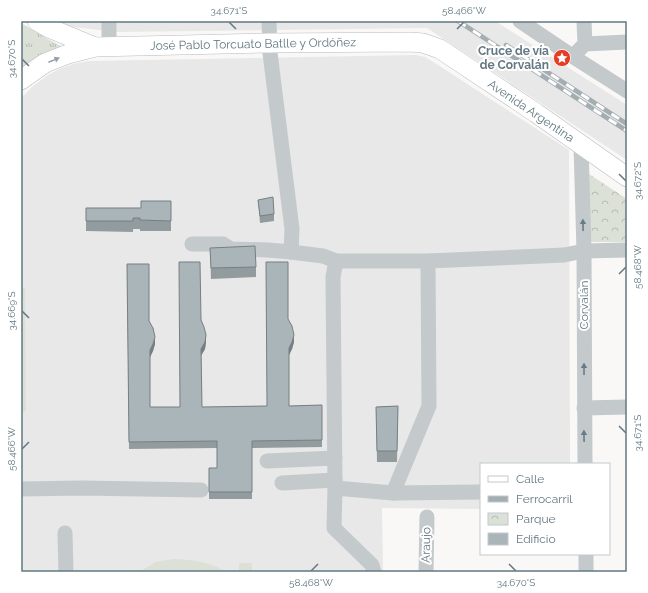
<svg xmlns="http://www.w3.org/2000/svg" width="648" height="593" font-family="Raleway,sans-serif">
  <defs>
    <pattern id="grass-tufts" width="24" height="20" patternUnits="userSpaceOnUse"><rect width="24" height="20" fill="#dbe1d7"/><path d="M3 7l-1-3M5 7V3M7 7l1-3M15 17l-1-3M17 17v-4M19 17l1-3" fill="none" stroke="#b5bbb4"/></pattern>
    <pattern id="park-crowns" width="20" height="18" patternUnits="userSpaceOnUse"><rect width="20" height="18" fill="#dbe1d7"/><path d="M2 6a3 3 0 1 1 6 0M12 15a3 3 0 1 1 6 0" fill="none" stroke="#b5bbb4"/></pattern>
  </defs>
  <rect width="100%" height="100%" fill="#f9f8f6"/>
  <g fill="#e7e8e7">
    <path d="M 54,21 L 495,21 L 627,105 L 627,160 L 427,28 L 118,32 L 62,26 Z"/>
    <path d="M 416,55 L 425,57 L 438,65 L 569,150 L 570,464 L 481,464 L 481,509 L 382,508 L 383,572 L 21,572 L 21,98 L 32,87 L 48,75 L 59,69 L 73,64 L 89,61 Z"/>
  </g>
  <path fill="url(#grass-tufts)" d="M 21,23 L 44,37 L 66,49 L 47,53 L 31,61 L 21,70 Z"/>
  <path fill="url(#park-crowns)" d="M 589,174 L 627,199 L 627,242 L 589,242 Z"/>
  <g fill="#dbe1d7">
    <path d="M 21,288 L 25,288 L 26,411 L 21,412 Z"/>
    <path d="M 173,559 C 191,559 210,562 226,572 L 139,572 L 156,562 Z"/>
    <rect x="239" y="563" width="13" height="9"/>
  </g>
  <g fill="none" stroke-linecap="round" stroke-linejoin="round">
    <defs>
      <g id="major">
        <path d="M 37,21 L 49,28 L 95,47"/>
        <path d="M 21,80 L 45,63 L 68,54 L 95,47 L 269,43 L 411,42 L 423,43 L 440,49 L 536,113 L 627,177"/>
      </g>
    </defs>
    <use href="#major" stroke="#b7bdc0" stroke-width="20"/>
    <g stroke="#c4c9cc" stroke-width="15">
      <path d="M 269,21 L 270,53 L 292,229 L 291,252"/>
      <path d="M 520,21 L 572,56 L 627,91"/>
      <path d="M 585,44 L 627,42"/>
      <path d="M 109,46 L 109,21"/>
      <path d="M 578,51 L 585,44 L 584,21"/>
      <path d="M 581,145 L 584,251 L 585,464"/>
      <path d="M 192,244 L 223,244 L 231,249 L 268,250 L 291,252 L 323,256 L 336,261 L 333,277 L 335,488 L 334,528 L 372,565 L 374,572"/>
      <path d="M 336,261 L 428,261"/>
      <path d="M 584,408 L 627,407"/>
      <path d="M 267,461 L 335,458"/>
      <path d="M 282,483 L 335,480"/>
      <path d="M 335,488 L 393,493 L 429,406 L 428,261 L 564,255 L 584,251 L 627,250"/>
      <path d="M 21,489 L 82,488 L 201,490"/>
      <path d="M 393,493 L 481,492"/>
      <path d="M 65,533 L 66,572"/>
      <path d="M 586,554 L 586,572"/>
      <path d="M 426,572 L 427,517"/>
    </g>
    <use href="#major" stroke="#fff" stroke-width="19"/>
    <defs>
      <g id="rail">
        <path d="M 458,21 L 627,131"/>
        <path d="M 506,45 L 627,124"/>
      </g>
    </defs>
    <use href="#rail" stroke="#a4adb1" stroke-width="4.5"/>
    <use href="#rail" stroke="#fff" stroke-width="3" stroke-dasharray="9" stroke-linecap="butt"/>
  </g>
  <g fill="#929c9f">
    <path d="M 258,200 L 274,214 L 274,221 L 260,223 Z"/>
    <path d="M 171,201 L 171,231 L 140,231 L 140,229 L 133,229 L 133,232 L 86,231 L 86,208 L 141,208 Z"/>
    <path d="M 210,248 L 256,267 L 256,277 L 211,279 Z"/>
    <path d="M 127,264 L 149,321 L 155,344 L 153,351 L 150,357 L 150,407 L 180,407 L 201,320 L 206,342 L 205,349 L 201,355 L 202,407 L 267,406 L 288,319 L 294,342 L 292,349 L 289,355 L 289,406 L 322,405 L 322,447 L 252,448 L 252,499 L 209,499 L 209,468 L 217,468 L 217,448 L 129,449 Z"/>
    <path d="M 398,406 L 397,462 L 377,462 L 376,407 Z"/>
  </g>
  <g fill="#777f82">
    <path d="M 206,335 L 206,342 L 205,349 L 201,356 L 201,349 Z"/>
    <path d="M 294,335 L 294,342 L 292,349 L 289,355 L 289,348 Z"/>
    <path d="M 155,337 L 155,344 L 153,351 L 150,357 L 150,350 Z"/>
  </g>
  <g fill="#aab5b9" stroke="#777f82">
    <path d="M 273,197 L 274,214 L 260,216 L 258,200 Z"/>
    <path d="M 141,201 L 171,201 L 171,221 L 140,220 L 140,218 L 133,218 L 133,221 L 86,221 L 86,208 L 141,208 Z"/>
    <path d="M 255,246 L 256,267 L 211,268 L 210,248 Z"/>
    <path d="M 179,262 L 200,262 L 201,320 L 204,327 L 206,335 L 205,342 L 201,349 L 202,407 L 267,406 L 266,262 L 288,262 L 288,319 L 292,326 L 294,335 L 292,342 L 289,348 L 289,406 L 322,405 L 322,440 L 252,441 L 252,492 L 209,492 L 209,468 L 217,468 L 217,441 L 129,442 L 127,264 L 149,264 L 149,321 L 153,328 L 155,337 L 153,344 L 150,350 L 150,407 L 180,407 Z"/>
    <path d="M 398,406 L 397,451 L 377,451 L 376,407 Z"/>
  </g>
  <defs><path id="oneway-solid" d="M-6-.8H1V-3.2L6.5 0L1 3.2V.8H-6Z"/></defs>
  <use fill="#92a0a8" href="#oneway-solid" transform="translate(54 60) rotate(-22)"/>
  <g fill="#687c86">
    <use href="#oneway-solid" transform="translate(583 225) rotate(-91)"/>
    <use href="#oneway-solid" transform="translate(584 369) rotate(-90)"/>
    <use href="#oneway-solid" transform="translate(584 436) rotate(-91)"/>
  </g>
  <path fill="none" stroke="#637882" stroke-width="1.5" d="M 229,22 L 236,29M 457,29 L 464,22M 22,59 L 29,66M 619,174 L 626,181M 619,274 L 626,267M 22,311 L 29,318M 619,426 L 626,433M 22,449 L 29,442M 509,564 L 516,571M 311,571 L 318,564"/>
  <defs>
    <symbol id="sight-disc" viewBox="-11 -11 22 22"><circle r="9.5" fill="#e73d27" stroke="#fff"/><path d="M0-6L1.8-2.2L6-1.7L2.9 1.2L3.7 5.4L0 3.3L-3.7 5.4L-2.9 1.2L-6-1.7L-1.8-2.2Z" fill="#fff"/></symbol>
  </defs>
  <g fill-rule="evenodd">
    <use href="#sight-disc" x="552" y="48" width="20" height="20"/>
  </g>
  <g text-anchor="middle" stroke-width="4" stroke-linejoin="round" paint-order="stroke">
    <g font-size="12" fill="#637882" stroke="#fff">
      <text transform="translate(253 44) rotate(-1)" y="4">José Pablo Torcuato Batlle y Ordóñez</text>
      <text transform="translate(531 111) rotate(34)" y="4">Avenida Argentina</text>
      <text transform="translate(584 305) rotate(-90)" y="4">Corvalán</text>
      <text transform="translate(426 545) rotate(-89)" y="4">Araujo</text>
    </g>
    <g font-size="12" font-weight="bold" fill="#637882" stroke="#fff" text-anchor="end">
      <text x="549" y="55">Cruce de vía<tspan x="549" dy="14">de Corvalán</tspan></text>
    </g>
  </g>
  <rect width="648" height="593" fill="none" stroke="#ffffff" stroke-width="44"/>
  <rect x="480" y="463" width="130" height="92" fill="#ffffff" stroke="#c1c9cd"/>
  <rect x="488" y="476" width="20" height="6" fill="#ffffff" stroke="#c1c9cd"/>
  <text x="516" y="483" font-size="12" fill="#637882">Calle</text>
  <rect x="488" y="496" width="20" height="6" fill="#a4adb1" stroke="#c1c9cd"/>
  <text x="516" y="503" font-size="12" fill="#637882">Ferrocarril</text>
  <rect x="488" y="513" width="20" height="12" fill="url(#park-crowns)" stroke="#c1c9cd"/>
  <text x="516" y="523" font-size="12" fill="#637882">Parque</text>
  <rect x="488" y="533" width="20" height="12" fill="#aab5b9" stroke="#c1c9cd"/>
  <text x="516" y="543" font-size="12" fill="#637882">Edificio</text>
  <rect x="22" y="22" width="604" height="549" fill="none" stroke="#637882" stroke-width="1.5"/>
  <g font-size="10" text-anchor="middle" fill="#637882">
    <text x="229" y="14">34.671°S</text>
    <text x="464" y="14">58.466°W</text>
    <text transform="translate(11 59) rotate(-90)" y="4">34.670°S</text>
    <text transform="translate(637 181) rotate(-90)" y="4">34.672°S</text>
    <text transform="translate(637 267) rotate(-90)" y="4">58.468°W</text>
    <text transform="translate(11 311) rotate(-90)" y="4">34.669°S</text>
    <text transform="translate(637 433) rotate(-90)" y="4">34.671°S</text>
    <text transform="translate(11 449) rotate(-90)" y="4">58.466°W</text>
    <text x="311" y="586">58.468°W</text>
    <text x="516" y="586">34.670°S</text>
  </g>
</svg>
